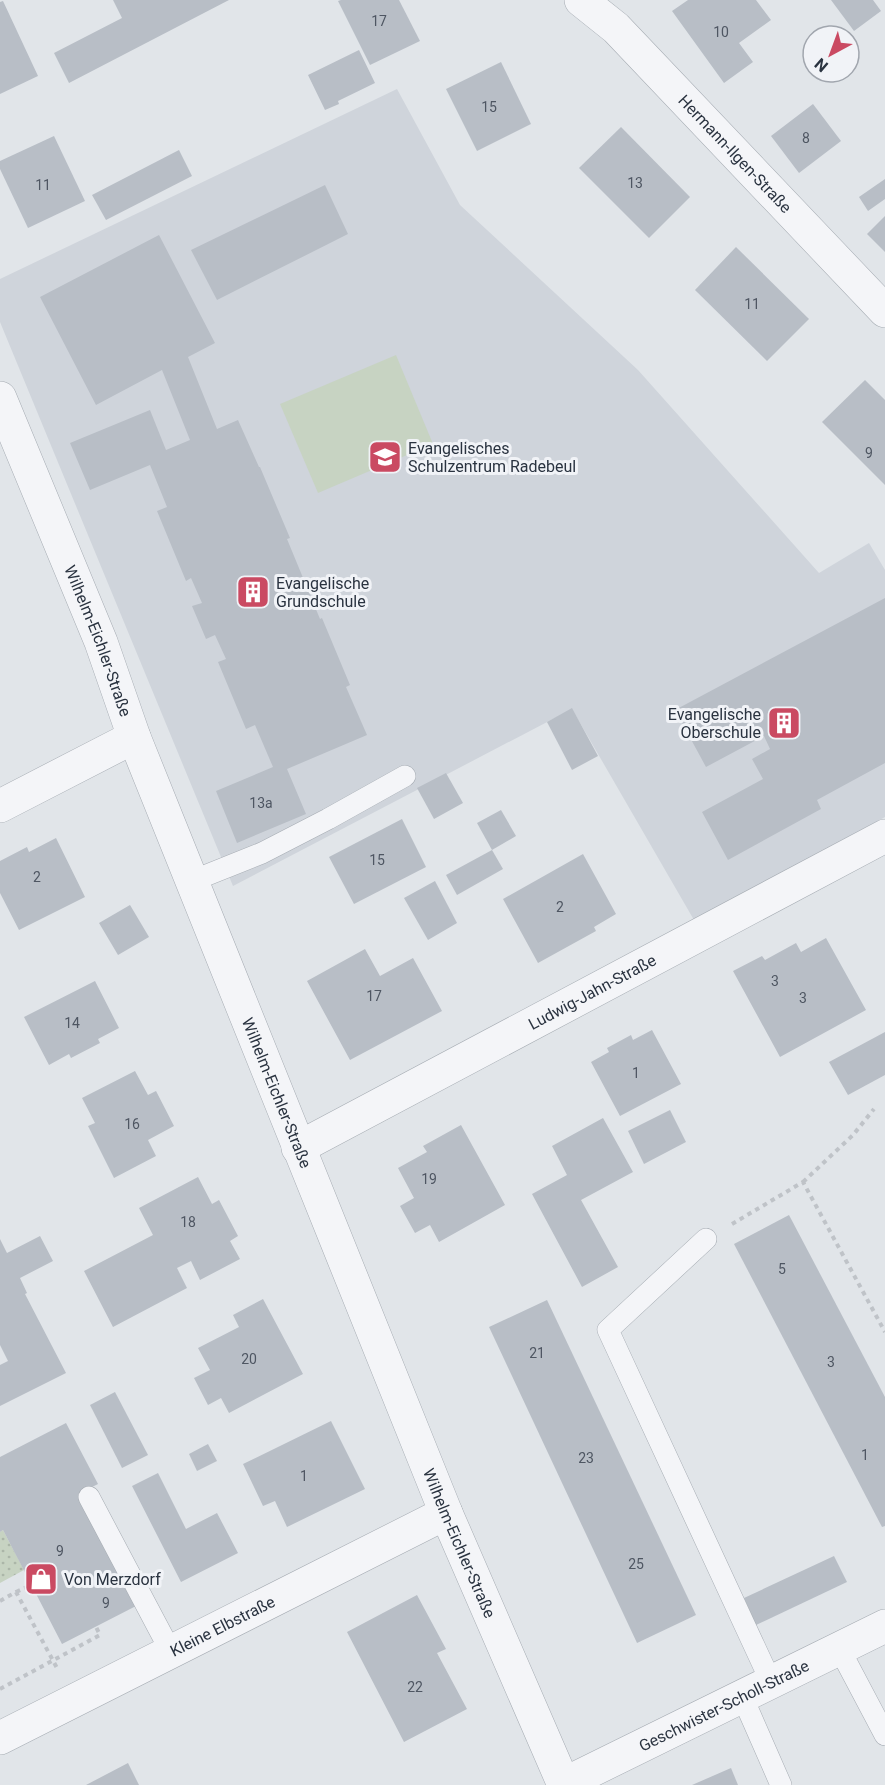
<svg xmlns="http://www.w3.org/2000/svg" width="885" height="1785" font-family="Roboto,sans-serif">
  <defs>
    <pattern id="grass-dots" width="8" height="8" patternUnits="userSpaceOnUse" patternTransform="scale(1.5)"><rect width="8" height="8" fill="#c7d3c2"/><path d="M2 2h.1M6 6h.1" fill="none" stroke="#abb6a8" stroke-width="1.8" stroke-linecap="round"/></pattern>
  </defs>
  <rect width="100%" height="100%" fill="#e1e5e9"/>
  <path fill="#cfd4db" d="M 397,89 L 460,205 L 638,370 L 819,573 L 869,543 L 885,570 L 885,817 L 694,920 L 572,709 L 233,886 L 0,322 L 0,279 Z"/>
  <path fill="url(#grass-dots)" d="M 3,1530 L 24,1570 L 0,1583 L 0,1532 Z"/>
  <path fill="#c7d3c2" d="M 396,355 L 433,444 L 318,493 L 280,404 Z"/>
  <g fill="#b8bec6">
    <path d="M 113,0 L 229,0 L 69,83 L 54,53 L 122,18 Z"/>
    <path d="M 341,0 L 399,0 L 420,41 L 370,65 L 338,1 Z"/>
    <path d="M 688,0 L 756,0 L 771,20 L 739,43 L 753,62 L 724,83 L 672,11 Z"/>
    <path d="M 831,0 L 873,0 L 881,11 L 854,31 Z"/>
    <path d="M 3,1 L 38,76 L 0,94 L 0,2 Z"/>
    <path d="M 359,50 L 375,83 L 338,101 L 339,104 L 325,110 L 308,75 Z"/>
    <path d="M 501,62 L 531,124 L 477,151 L 446,89 Z"/>
    <path d="M 813,104 L 841,141 L 799,173 L 771,136 Z"/>
    <path d="M 621,127 L 690,197 L 649,238 L 579,168 Z"/>
    <path d="M 54,136 L 85,201 L 28,228 L 0,169 L 0,161 Z"/>
    <path d="M 179,150 L 192,176 L 106,220 L 92,195 Z"/>
    <path d="M 885,179 L 885,199 L 868,211 L 859,197 Z"/>
    <path d="M 325,185 L 348,234 L 217,300 L 191,250 Z"/>
    <path d="M 885,216 L 885,252 L 867,234 Z"/>
    <path d="M 159,235 L 215,343 L 188,357 L 217,429 L 238,420 L 259,467 L 260,467 L 290,538 L 287,539 L 320,619 L 322,618 L 350,685 L 346,687 L 367,735 L 287,769 L 306,814 L 237,843 L 216,791 L 273,767 L 255,725 L 246,729 L 218,662 L 226,659 L 215,635 L 206,639 L 192,606 L 202,603 L 191,578 L 186,581 L 157,511 L 167,507 L 150,465 L 90,490 L 70,443 L 150,410 L 166,450 L 190,440 L 162,370 L 96,405 L 40,297 Z"/>
    <path d="M 736,247 L 809,319 L 767,361 L 695,290 Z"/>
    <path d="M 865,380 L 885,400 L 885,485 L 822,422 Z"/>
    <path d="M 885,598 L 885,763 L 817,800 L 821,809 L 728,860 L 702,812 L 763,779 L 752,759 L 770,749 L 764,736 L 706,767 L 675,710 Z"/>
    <path d="M 572,708 L 598,756 L 572,770 L 547,722 Z"/>
    <path d="M 446,773 L 463,803 L 434,819 L 417,788 Z"/>
    <path d="M 501,810 L 516,836 L 492,850 L 477,823 Z"/>
    <path d="M 402,819 L 426,867 L 354,904 L 329,857 Z"/>
    <path d="M 56,838 L 85,897 L 19,930 L 0,893 L 0,861 L 27,847 L 29,852 Z"/>
    <path d="M 492,850 L 503,869 L 457,895 L 446,875 Z"/>
    <path d="M 583,854 L 616,914 L 594,927 L 596,931 L 538,963 L 503,899 Z"/>
    <path d="M 435,881 L 457,923 L 428,940 L 404,898 Z"/>
    <path d="M 130,905 L 149,937 L 118,955 L 99,923 Z"/>
    <path d="M 826,938 L 866,1010 L 780,1057 L 733,971 L 762,956 L 765,960 L 796,943 L 801,952 Z"/>
    <path d="M 365,949 L 380,976 L 413,958 L 442,1011 L 350,1060 L 307,981 Z"/>
    <path d="M 95,981 L 119,1028 L 98,1039 L 100,1043 L 71,1058 L 69,1054 L 49,1065 L 24,1017 Z"/>
    <path d="M 652,1030 L 681,1084 L 620,1116 L 591,1062 L 609,1052 L 607,1048 L 631,1035 L 633,1040 Z"/>
    <path d="M 885,1032 L 885,1075 L 848,1095 L 829,1062 Z"/>
    <path d="M 135,1071 L 148,1095 L 156,1091 L 174,1126 L 148,1140 L 156,1156 L 114,1178 L 88,1126 L 95,1123 L 82,1098 Z"/>
    <path d="M 670,1110 L 686,1142 L 644,1164 L 628,1131 Z"/>
    <path d="M 603,1118 L 633,1172 L 581,1200 L 618,1267 L 582,1287 L 532,1194 L 567,1175 L 552,1146 Z"/>
    <path d="M 461,1125 L 505,1205 L 439,1242 L 430,1225 L 415,1233 L 400,1206 L 414,1198 L 398,1168 L 427,1152 L 423,1146 Z"/>
    <path d="M 198,1177 L 212,1204 L 219,1200 L 238,1236 L 230,1241 L 240,1259 L 200,1280 L 191,1261 L 177,1268 L 187,1288 L 113,1327 L 84,1271 L 153,1235 L 139,1208 Z"/>
    <path d="M 789,1215 L 885,1397 L 885,1526 L 882,1527 L 734,1244 Z"/>
    <path d="M 40,1236 L 53,1261 L 20,1278 L 27,1293 L 25,1294 L 66,1373 L 0,1406 L 0,1365 L 8,1361 L 0,1345 L 0,1239 L 7,1253 Z"/>
    <path d="M 263,1299 L 303,1374 L 229,1413 L 221,1398 L 208,1405 L 194,1378 L 210,1370 L 198,1348 L 239,1327 L 233,1315 Z"/>
    <path d="M 547,1300 L 696,1615 L 637,1643 L 489,1327 Z"/>
    <path d="M 115,1392 L 148,1455 L 122,1468 L 90,1405 Z"/>
    <path d="M 331,1421 L 365,1489 L 287,1527 L 275,1501 L 263,1506 L 243,1464 Z"/>
    <path d="M 66,1423 L 98,1484 L 78,1494 L 136,1606 L 62,1644 L 3,1530 L 0,1532 L 0,1457 Z"/>
    <path d="M 208,1444 L 217,1461 L 197,1471 L 189,1454 Z"/>
    <path d="M 158,1473 L 186,1529 L 217,1513 L 238,1553 L 181,1582 L 132,1486 Z"/>
    <path d="M 834,1556 L 847,1582 L 756,1625 L 744,1598 Z"/>
    <path d="M 417,1595 L 446,1649 L 437,1653 L 467,1709 L 404,1742 L 347,1632 Z"/>
    <path d="M 128,1763 L 139,1785 L 86,1785 Z"/>
    <path d="M 731,1768 L 738,1785 L 692,1785 Z"/>
  </g>
  <g fill="none" stroke-linecap="round" stroke-linejoin="round">
    <defs>
      <g id="service">
        <path d="M 192,881 L 262,853 L 328,819 L 405,776"/>
        <path d="M 706,1239 L 608,1330 L 771,1682"/>
        <path d="M 89,1497 L 171,1652"/>
        <path d="M 839,1648 L 885,1735"/>
        <path d="M 742,1696 L 781,1785"/>
      </g>
      <g id="minor">
        <path id="s1" d="M 581,0 L 616,28 L 885,311"/>
        <path id="s2" d="M 0,398 L 101,642 L 134,737 L 446,1513 L 564,1785"/>
        <path d="M 0,806 L 134,737"/>
        <path id="s3" d="M 298,1148 L 885,836"/>
        <path id="s4" d="M 0,1738 L 446,1513"/>
        <path id="s5" d="M 564,1784 L 885,1626"/>
      </g>
    </defs>
    <use href="#service" stroke="#a6acb3" stroke-width="22"/>
    <use href="#minor" stroke="#a6acb3" stroke-width="34"/>
    <g stroke="#bfc3c8" stroke-width="4" stroke-dasharray="4.5 4.5" stroke-linecap="butt">
      <path d="M 803,1182 L 853,1135 L 874,1109"/>
      <path d="M 732,1224 L 803,1182 L 885,1332"/>
      <path d="M 16,1592 L 31,1585"/>
      <path d="M 0,1601 L 16,1592 L 57,1668"/>
      <path d="M 0,1689 L 100,1635 L 96,1627"/>
    </g>
    <use href="#service" stroke="#f4f5f8" stroke-width="21"/>
    <use href="#minor" stroke="#f4f5f8" stroke-width="33"/>
  </g>
  <defs>
    <symbol id="school-square" viewBox="-11 -11 22 22"><rect x="-9" y="-9" width="18" height="18" rx="4" fill="#ca4a62" stroke="#f1f3f7"/><path d="M0-5L7-2L0 1L-7-2ZM-4 1L0 2.5L4 1V4Q0 6-4 4Z" fill="#fff"/></symbol>
    <symbol id="building-square" viewBox="-11 -11 22 22"><rect x="-9" y="-9" width="18" height="18" rx="4" fill="#ca4a62" stroke="#f1f3f7"/><path d="M-4-6H4V6H1V3H-1V6H-4ZM-2.5-4.3h1.7v1.8h-1.7ZM.8-4.3h1.7v1.8H.8ZM-2.5-1h1.7V.8h-1.7ZM.8-1h1.7V.8H.8Z" fill="#fff"/></symbol>
    <symbol id="shop-square" viewBox="-11 -11 22 22"><rect x="-9" y="-9" width="18" height="18" rx="4" fill="#ca4a62" stroke="#f1f3f7"/><path d="M-5-2.5h2.3a2.7 3.5 0 0 1 5.4 0H5L5.5 6h-11ZM-1.5-2.5h3a1.5 2.3 0 0 0-3 0Z" fill="#fff"/></symbol>
  </defs>
  <g fill-rule="evenodd">
    <use href="#school-square" x="366" y="438" width="38" height="38"/>
    <use href="#building-square" x="234" y="573" width="38" height="38"/>
    <use href="#building-square" x="765" y="704" width="38" height="38"/>
    <use href="#shop-square" x="22" y="1560" width="38" height="38"/>
  </g>
  <g text-anchor="middle" stroke-width="6" stroke-linejoin="round" paint-order="stroke">
    <g font-size="14" fill="#4e5662">
      <text x="379" y="26">17</text>
      <text x="721" y="37">10</text>
      <text x="489" y="112">15</text>
      <text x="806" y="143">8</text>
      <text x="635" y="188">13</text>
      <text x="43" y="190">11</text>
      <text x="752" y="309">11</text>
      <text x="869" y="458">9</text>
      <text x="261" y="808">13a</text>
      <text x="377" y="865">15</text>
      <text x="37" y="882">2</text>
      <text x="560" y="912">2</text>
      <text x="775" y="986">3</text>
      <text x="374" y="1001">17</text>
      <text x="803" y="1003">3</text>
      <text x="72" y="1028">14</text>
      <text x="636" y="1078">1</text>
      <text x="132" y="1129">16</text>
      <text x="429" y="1184">19</text>
      <text x="188" y="1227">18</text>
      <text x="782" y="1274">5</text>
      <text x="537" y="1358">21</text>
      <text x="249" y="1364">20</text>
      <text x="831" y="1367">3</text>
      <text x="865" y="1460">1</text>
      <text x="586" y="1463">23</text>
      <text x="304" y="1481">1</text>
      <text x="60" y="1556">9</text>
      <text x="636" y="1569">25</text>
      <text x="106" y="1608">9</text>
      <text x="415" y="1692">22</text>
    </g>
    <g font-size="16" fill="#2a3340" stroke="#f1f3f7">
      <text dy="6" stroke="none"><textPath href="#s1" startOffset="218">Hermann-Ilgen-Straße</textPath></text>
      <text dy="6" stroke="none"><textPath href="#s2" startOffset="262">Wilhelm-Eichler-Straße</textPath></text>
      <text dy="6" stroke="none"><textPath href="#s3" startOffset="333">Ludwig-Jahn-Straße</textPath></text>
      <text dy="6" stroke="none"><textPath href="#s2" startOffset="748">Wilhelm-Eichler-Straße</textPath></text>
      <text dy="6" stroke="none"><textPath href="#s2" startOffset="1234">Wilhelm-Eichler-Straße</textPath></text>
      <text dy="6" stroke="none"><textPath href="#s4" startOffset="249">Kleine Elbstraße</textPath></text>
      <text dy="6" stroke="none"><textPath href="#s5" startOffset="178">Geschwister-Scholl-Straße</textPath></text>
    </g>
    <g font-size="16" fill="#2a3340" stroke="#f1f3f7" text-anchor="start">
      <text x="408" y="454">Evangelisches<tspan x="408" dy="18">Schulzentrum Radebeul</tspan></text>
      <text x="276" y="589">Evangelische<tspan x="276" dy="18">Grundschule</tspan></text>
      <text x="761" y="720" text-anchor="end">Evangelische<tspan x="761" dy="18">Oberschule</tspan></text>
      <text x="64" y="1585">Von Merzdorf</text>
    </g>
  </g>
  <g transform="translate(831 54) rotate(221)"><circle r="28" fill="#f1f3f7" stroke="#a1a6ae" stroke-width="1.5"/>
  <path d="M0-4.5L10 22L0 15L-10 22Z" fill="#ca4a62"/>
  <text y="-9" font-size="16" font-weight="bold" text-anchor="middle" fill="#2a3340">N</text>
  </g>
</svg>
